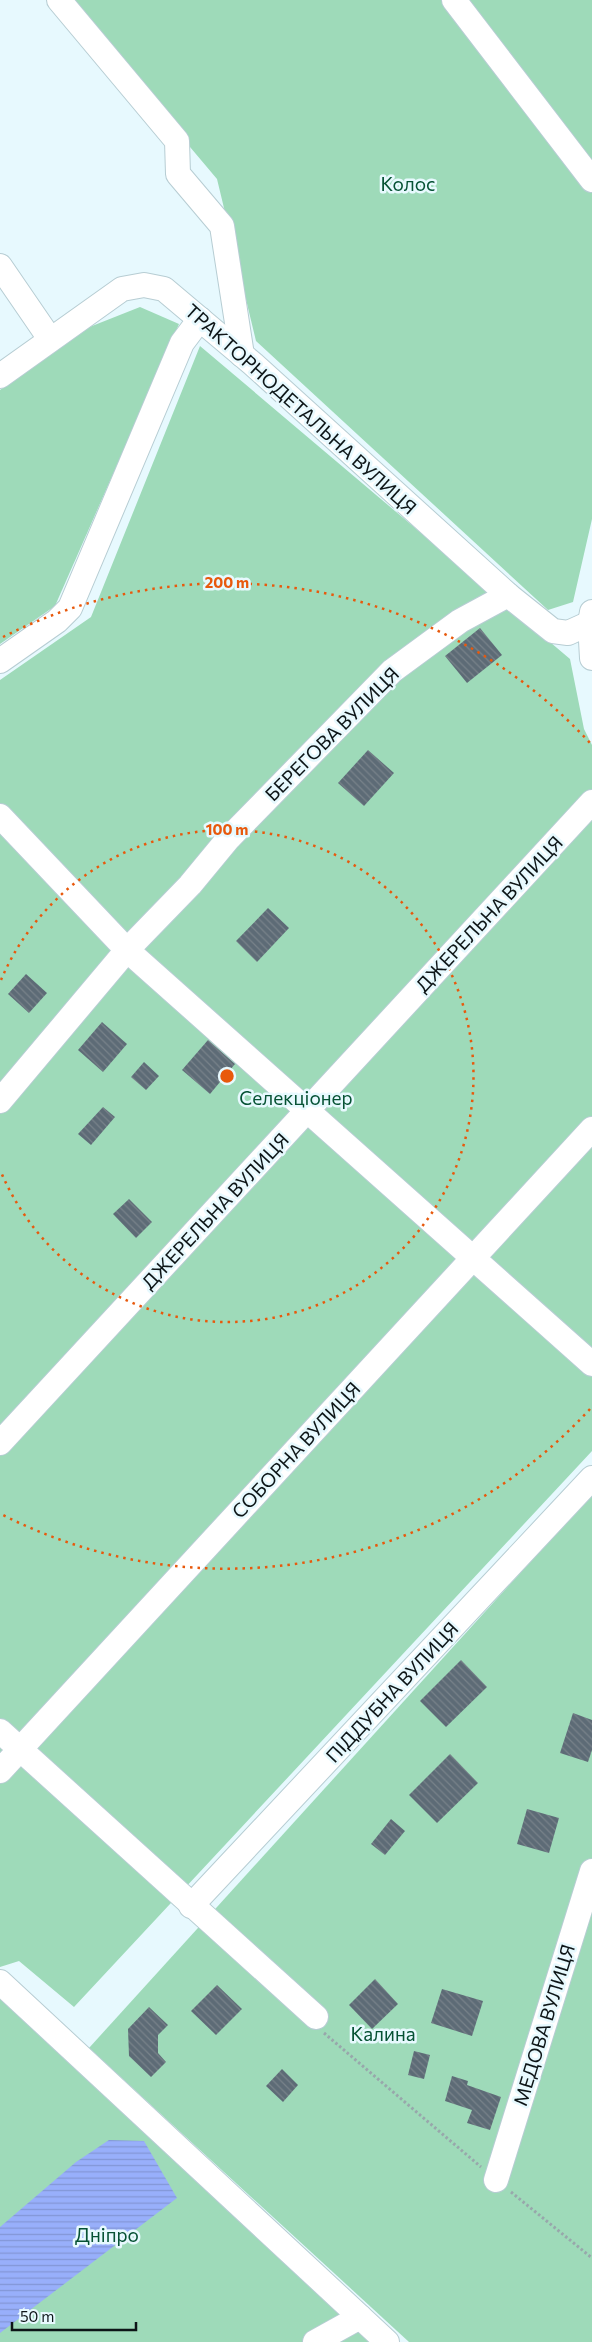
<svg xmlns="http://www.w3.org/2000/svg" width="592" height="2342" font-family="Commissioner,sans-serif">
  <defs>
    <pattern id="water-rules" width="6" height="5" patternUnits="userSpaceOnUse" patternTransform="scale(1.25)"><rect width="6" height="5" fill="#98affb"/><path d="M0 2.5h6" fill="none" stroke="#8296d6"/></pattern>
    <pattern id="building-back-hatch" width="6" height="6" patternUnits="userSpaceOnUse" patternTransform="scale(1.25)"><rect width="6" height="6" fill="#5d6b76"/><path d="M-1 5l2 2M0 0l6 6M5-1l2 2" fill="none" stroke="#78828a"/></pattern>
  </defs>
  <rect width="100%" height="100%" fill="#e7f9fe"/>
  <g fill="#9edab9">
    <path d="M 66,0 L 592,0 L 592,519 L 573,602 L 548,610 L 256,341 L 217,179 Z"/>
    <path d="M 140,307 L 179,324 L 55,606 L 0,644 L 0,390 L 87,328 Z"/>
    <path d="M 200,346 L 570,659 L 584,729 L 592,745 L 592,1451 L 74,2007 L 19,1961 L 0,1967 L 0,680 L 91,617 Z"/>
    <path d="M 592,1494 L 592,2342 L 409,2342 L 89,2048 Z"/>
    <path d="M 0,1998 L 377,2342 L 0,2342 Z"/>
  </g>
  <path fill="url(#water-rules)" d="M 109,2140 L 144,2141 L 177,2198 L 0,2333 L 0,2227 L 76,2162 Z"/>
  <g fill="url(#building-back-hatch)">
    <path d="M 480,628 L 502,655 L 467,683 L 445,656 Z"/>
    <path d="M 368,750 L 394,773 L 364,806 L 338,783 Z"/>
    <path d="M 268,908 L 289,928 L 257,962 L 236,941 Z"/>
    <path d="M 26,974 L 47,993 L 29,1013 L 8,994 Z"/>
    <path d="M 102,1022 L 127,1044 L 103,1072 L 78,1050 Z"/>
    <path d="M 208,1040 L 235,1064 L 210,1094 L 182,1070 Z"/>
    <path d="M 144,1062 L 159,1076 L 146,1090 L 131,1077 Z"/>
    <path d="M 103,1107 L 115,1117 L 91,1145 L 78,1134 Z"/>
    <path d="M 129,1199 L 152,1222 L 136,1238 L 113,1214 Z"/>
    <path d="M 461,1660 L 487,1687 L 446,1727 L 420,1701 Z"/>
    <path d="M 573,1713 L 592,1720 L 592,1750 L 588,1762 L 560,1753 Z"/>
    <path d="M 450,1754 L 478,1783 L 437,1823 L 409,1795 Z"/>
    <path d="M 527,1809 L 559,1818 L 549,1853 L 517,1844 Z"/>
    <path d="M 391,1819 L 405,1831 L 385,1855 L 371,1844 Z"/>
    <path d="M 375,1979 L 398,2004 L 372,2029 L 349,2005 Z"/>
    <path d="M 217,1985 L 242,2009 L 216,2035 L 191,2011 Z"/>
    <path d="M 442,1989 L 483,2001 L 472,2036 L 431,2023 Z"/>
    <path d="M 149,2007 L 168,2025 L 158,2035 L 158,2053 L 166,2062 L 151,2077 L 129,2056 L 128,2029 Z"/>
    <path d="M 414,2051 L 430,2055 L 424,2079 L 408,2075 Z"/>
    <path d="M 282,2069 L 298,2085 L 283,2102 L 266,2086 Z"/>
    <path d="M 452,2076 L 468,2081 L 467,2085 L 501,2097 L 490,2130 L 467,2123 L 472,2110 L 445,2101 Z"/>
  </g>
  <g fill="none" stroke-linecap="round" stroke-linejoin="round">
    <defs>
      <g id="minor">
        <path d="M 59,0 L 177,141 L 178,174 L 222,226 L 242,355"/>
        <path d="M 454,0 L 592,180"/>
        <path d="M 0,266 L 50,339"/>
        <path d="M 0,376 L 122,289 L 144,285 L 164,289 L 253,364 L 508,595 L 553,631 L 568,633 L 590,623"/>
        <path d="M 592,612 L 590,623 L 592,658"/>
        <path d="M 0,661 L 57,621 L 70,608 L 182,343 L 200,319"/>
        <path d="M 0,816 L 127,950 L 592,1364"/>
        <path d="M 0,1101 L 127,950 L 190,885 L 228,839 L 392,671 L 460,621 L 508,595"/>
        <path d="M 0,1443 L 592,802"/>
        <path d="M 0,1731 L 316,2017"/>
        <path d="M 0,1771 L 592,1129"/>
        <path d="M 191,1906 L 592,1478"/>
        <path d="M 0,1982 L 387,2342"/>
        <path d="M 496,2180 L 592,1871"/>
        <path d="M 315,2342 L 360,2317"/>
      </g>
    </defs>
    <use href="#minor" stroke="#b7cdd3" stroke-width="26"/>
    <g stroke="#98a7ab" stroke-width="3" stroke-dasharray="2.5 2.5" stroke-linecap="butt">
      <path d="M 324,2033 L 481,2167"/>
      <path d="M 511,2192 L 592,2258"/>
    </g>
    <use href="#minor" stroke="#fff" stroke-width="24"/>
  </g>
  <g fill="none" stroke="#e8590c" stroke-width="2.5" stroke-dasharray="2.5 5">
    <path d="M1 980A246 246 0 1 1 1 1172"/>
    <path d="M590 1409A493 493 0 0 1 3 1515M3 637A493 493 0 0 1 590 743"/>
  </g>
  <g text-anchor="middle" stroke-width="5" stroke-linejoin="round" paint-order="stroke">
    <g font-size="19" fill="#065234" stroke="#e7f9fe">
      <text x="408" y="191">Колос</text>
      <text x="296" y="1105">Селекціонер</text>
      <text x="383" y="2041">Калина</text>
      <text x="107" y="2242">Дніпро</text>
    </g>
    <g font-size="19" fill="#0d1517" stroke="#e7f9fe">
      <text transform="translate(301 409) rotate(42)" y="7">ТРАКТОРНОДЕТАЛЬНА ВУЛИЦЯ</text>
      <text transform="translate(332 734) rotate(-45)" y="7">БЕРЕГОВА ВУЛИЦЯ</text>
      <text transform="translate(489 914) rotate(-47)" y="7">ДЖЕРЕЛЬНА ВУЛИЦЯ</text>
      <text transform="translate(215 1211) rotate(-47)" y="7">ДЖЕРЕЛЬНА ВУЛИЦЯ</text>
      <text transform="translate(296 1450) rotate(-47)" y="7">СОБОРНА ВУЛИЦЯ</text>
      <text transform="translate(392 1692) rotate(-47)" y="7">ПІДДУБНА ВУЛИЦЯ</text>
      <text transform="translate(544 2025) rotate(-73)" y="7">МЕДОВА ВУЛИЦЯ</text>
    </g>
  </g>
  <circle cx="227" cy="1076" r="8" fill="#e8590c" stroke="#e7f9fe" stroke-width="2.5"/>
  <g font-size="15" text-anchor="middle" font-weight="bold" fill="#e8590c" stroke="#e7f9fe" stroke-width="5" stroke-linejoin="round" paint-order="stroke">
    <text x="227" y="588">200 m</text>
    <text x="227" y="835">100 m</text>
  </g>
  <path d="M12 2322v8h124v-8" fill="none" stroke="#0d1517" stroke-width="2.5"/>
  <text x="20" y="2322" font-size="15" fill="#0d1517" stroke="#e7f9fe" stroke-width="4" paint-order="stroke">50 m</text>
</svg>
